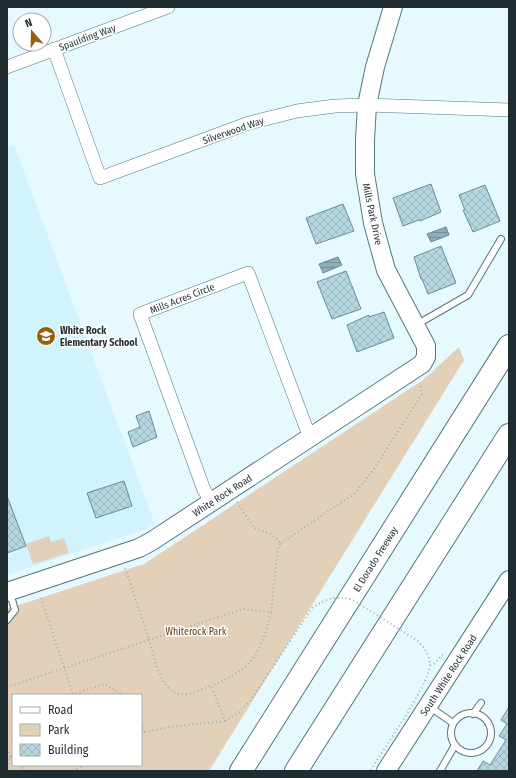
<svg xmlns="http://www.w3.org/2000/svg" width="516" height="778" font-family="'Fira Sans Condensed',sans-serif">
  <defs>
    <pattern id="water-rules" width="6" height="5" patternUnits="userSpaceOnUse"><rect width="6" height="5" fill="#8bafb9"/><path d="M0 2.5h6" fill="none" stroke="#718f97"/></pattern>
    <pattern id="building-cross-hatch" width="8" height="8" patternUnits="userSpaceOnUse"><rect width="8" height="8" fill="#b4d6e0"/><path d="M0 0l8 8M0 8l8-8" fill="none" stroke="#9ab8c0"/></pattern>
  </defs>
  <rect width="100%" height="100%" fill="#e5f9ff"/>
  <path fill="#d0f3fd" d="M 14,145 L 155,524 L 146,529 L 7,575 L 7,147 Z"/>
  <g fill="#e2d0b9" fill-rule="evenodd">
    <path d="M 459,347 L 464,360 L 209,771 L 7,771 L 7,609 L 144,564 L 423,380 ZM 13,695 L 141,695 L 141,765 L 13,765 Z"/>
    <path d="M 49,536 L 51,542 L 64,538 L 69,553 L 33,564 L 26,544 Z"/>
  </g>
  <g fill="url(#water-rules)" stroke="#6b8890">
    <path d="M 446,227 L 449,235 L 431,242 L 427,234 Z"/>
    <path d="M 338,257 L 342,265 L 323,273 L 319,264 Z"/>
  </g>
  <g fill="url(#building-cross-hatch)" stroke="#6c8c95">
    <path d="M 431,184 L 441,212 L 420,221 L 419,220 L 403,226 L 393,198 Z"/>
    <path d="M 485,185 L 500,221 L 473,232 L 463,210 L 465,210 L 459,195 Z"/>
    <path d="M 343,204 L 354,231 L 316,244 L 306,218 Z"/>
    <path d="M 441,246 L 456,283 L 428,294 L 422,279 L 421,279 L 414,257 Z"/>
    <path d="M 346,271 L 361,309 L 332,319 L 317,282 Z"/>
    <path d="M 384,312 L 394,338 L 357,352 L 347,325 L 369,315 L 369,317 Z"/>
    <path d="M 149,411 L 157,437 L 133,447 L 128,432 L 140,427 L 136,416 Z"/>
    <path d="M 124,481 L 132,506 L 96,518 L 87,493 Z"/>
    <path d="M 7,496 L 26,546 L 7,553 Z"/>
    <path d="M 509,707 L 509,771 L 477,771 L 483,761 L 490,765 L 506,740 L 499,736 L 507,724 L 501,720 Z"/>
  </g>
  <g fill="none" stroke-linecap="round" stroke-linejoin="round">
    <defs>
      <g id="lane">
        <path d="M 416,325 L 468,295 L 501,239"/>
        <path d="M 7,620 L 15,610 L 10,593"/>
        <path d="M 430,707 L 453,723"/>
        <circle cx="471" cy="733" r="20"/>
        <path d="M 473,714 L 481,703"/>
        <path d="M 440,771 L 455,745"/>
      </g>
      <g id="street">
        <path d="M 54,49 L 100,178 L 249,123 L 297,111 L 335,106 L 367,105 L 509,110"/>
        <path d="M 7,67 L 168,7"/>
        <path d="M 211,501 L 204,490 L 140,314 L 248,273 L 310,438"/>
      </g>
      <g id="secondary">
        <path d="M 7,592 L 139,548 L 152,541 L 422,364 L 426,357 L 426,346 L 386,270 L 373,223 L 365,174 L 365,140 L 367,105 L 375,67 L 393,7"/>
        <path d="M 386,771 L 509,580"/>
      </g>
      <g id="highway">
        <path d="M 241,771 L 509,346"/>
        <path d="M 296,771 L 509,435"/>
      </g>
    </defs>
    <use href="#lane" stroke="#56757e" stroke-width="8"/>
    <use href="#street" stroke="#56757e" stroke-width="14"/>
    <use href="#secondary" stroke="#56757e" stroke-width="20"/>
    <use href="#highway" stroke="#56757e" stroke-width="24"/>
    <g stroke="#9daeb3" stroke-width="2" stroke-dasharray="1 3" stroke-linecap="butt">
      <path d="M 237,502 L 254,528 L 271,534 L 281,543 L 278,548 L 271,612"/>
      <path d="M 281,543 L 354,494 L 372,472 L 422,394 L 420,383"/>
      <path d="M 41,598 L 73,694 L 105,684 L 123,695"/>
      <path d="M 430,665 L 435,663 L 443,654"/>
      <path d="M 7,687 L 149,640 L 125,568"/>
      <path d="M 141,724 L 145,732"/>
      <path d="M 141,733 L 169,727 L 225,721 L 211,686 C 204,688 195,693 187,694 C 161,698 155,659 149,640 L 243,609 L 271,612 C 261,653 252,670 211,686"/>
      <path d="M 7,748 L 10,757 L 8,771"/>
      <path d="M 10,757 L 13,759"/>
      <path d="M 19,765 L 26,771"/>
      <path d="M 73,771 L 84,765"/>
    </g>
    <use href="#lane" stroke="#fff" stroke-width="6"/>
    <use href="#street" stroke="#fff" stroke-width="13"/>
    <use href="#secondary" stroke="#fff" stroke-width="18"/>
    <use href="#highway" stroke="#fff" stroke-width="22"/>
    <path stroke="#9daeb3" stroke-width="2" stroke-dasharray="1 3" stroke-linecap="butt" d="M 225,721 L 238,713 L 251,700 L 312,608 C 326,598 337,595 353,600 L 418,641 C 424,647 430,656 430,665 C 429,685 383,750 370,771"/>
  </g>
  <defs>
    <symbol id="school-disc" viewBox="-11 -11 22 22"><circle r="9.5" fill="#91610e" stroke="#fff"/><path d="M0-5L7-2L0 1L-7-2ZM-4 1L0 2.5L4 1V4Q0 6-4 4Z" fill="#fff"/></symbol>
  </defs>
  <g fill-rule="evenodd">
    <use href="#school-disc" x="35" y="325" width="22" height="22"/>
  </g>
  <g text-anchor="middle" stroke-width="3" stroke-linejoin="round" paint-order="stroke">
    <g font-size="10" fill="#1f2c30" stroke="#fff">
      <text transform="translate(87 37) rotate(-20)" y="4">Spaulding Way</text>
      <text transform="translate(233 130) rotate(-19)" y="4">Silverwood Way</text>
      <text transform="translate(373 214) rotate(78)" y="4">Mills Park Drive</text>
      <text transform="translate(182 298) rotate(-21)" y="4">Mills Acres Circle</text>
      <text transform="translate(222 495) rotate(-33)" y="4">White Rock Road</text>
      <text transform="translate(375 559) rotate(-58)" y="4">El Dorado Freeway</text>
      <text transform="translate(448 675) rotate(-57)" y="4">South White Rock Road</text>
    </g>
    <g font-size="10" font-weight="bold" fill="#1f2c30" stroke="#fff" text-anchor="start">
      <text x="60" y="334">White Rock<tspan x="60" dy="12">Elementary School</tspan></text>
    </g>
    <g font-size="10" fill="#5c3f12" stroke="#fff">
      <text x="196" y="635">Whiterock Park</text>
    </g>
  </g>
  <rect width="516" height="778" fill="none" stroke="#1f2c30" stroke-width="16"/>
  <rect x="12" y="694" width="130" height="72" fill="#ffffff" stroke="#a5abac"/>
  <rect x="20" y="707" width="20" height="6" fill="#ffffff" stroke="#a5abac"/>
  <text x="48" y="714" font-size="12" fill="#1f2c30">Road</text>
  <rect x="20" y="724" width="20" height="12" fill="#e2d0b9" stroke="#a5abac"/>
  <text x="48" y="734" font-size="12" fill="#1f2c30">Park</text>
  <rect x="20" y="744" width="20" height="12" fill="url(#building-cross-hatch)" stroke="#a5abac"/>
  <text x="48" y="754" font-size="12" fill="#1f2c30">Building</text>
  <g transform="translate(32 32) rotate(340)"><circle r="19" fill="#ffffff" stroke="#a5abac"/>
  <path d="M0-3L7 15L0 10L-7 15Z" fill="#91610e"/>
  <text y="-6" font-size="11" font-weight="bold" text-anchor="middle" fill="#1f2c30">N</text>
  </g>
</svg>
